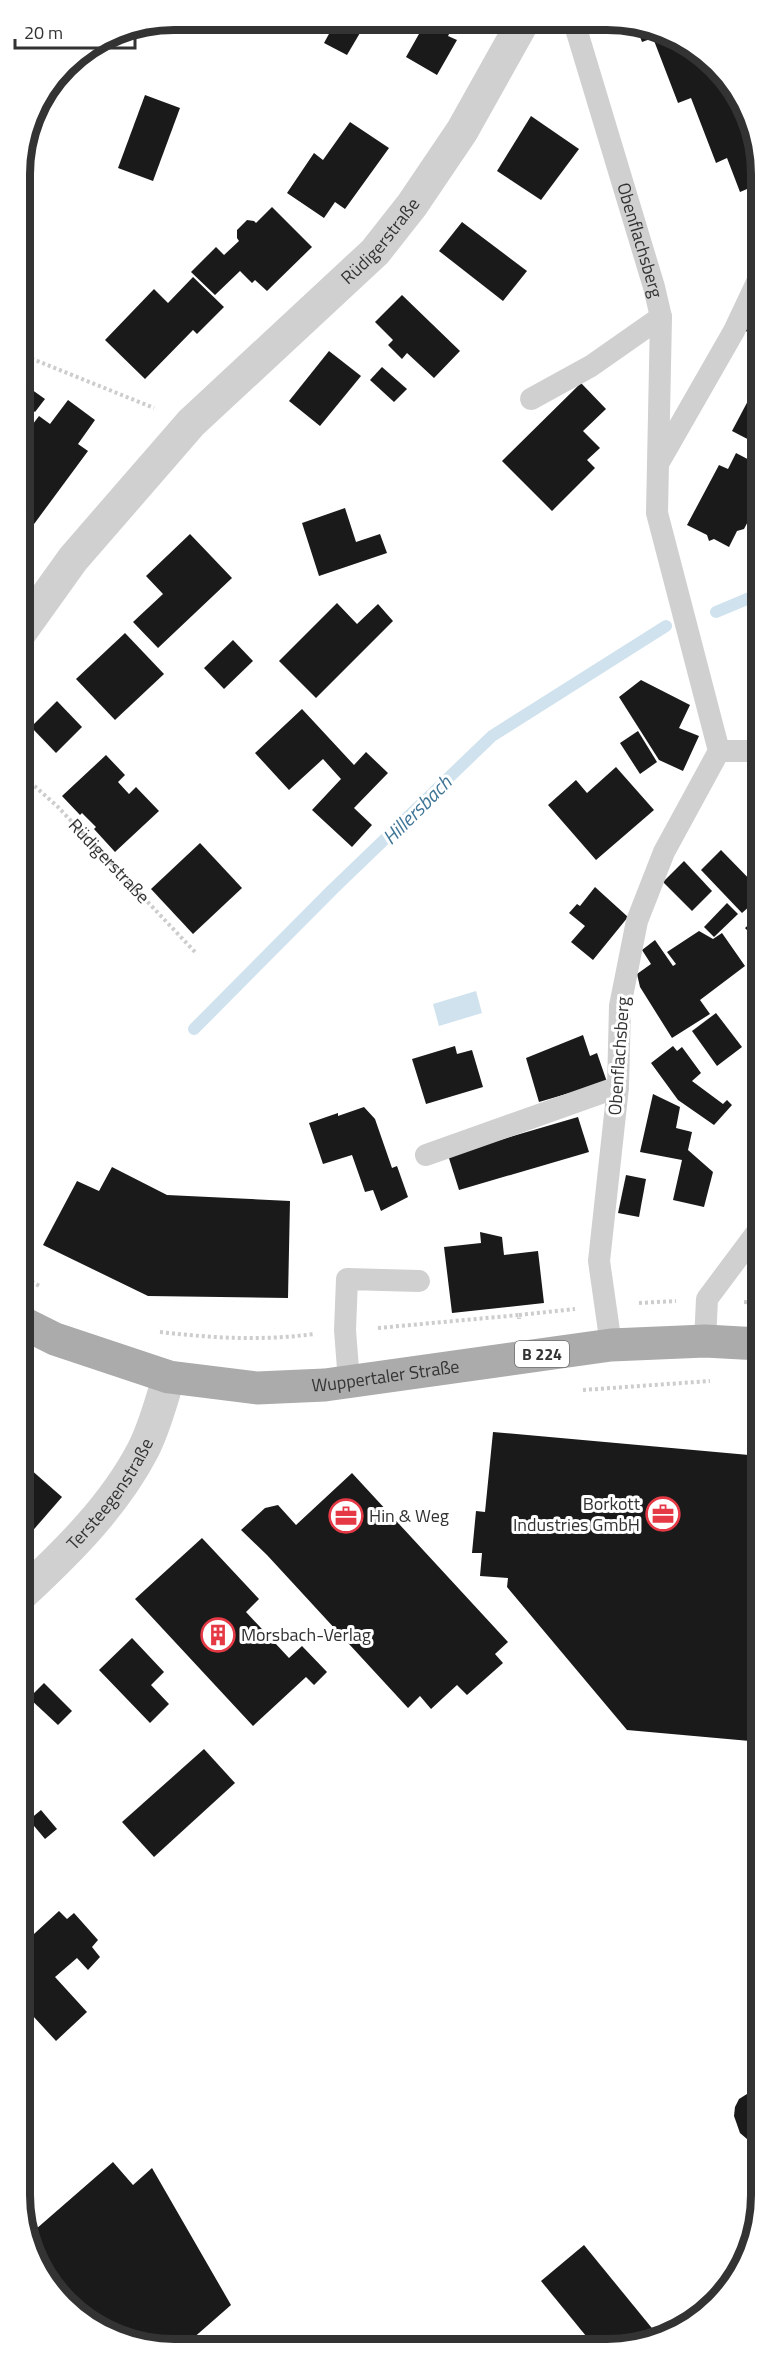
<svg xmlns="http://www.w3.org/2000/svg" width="781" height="2369" font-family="'Titillium Web',sans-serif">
  <rect width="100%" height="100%" fill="#fff"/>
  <path fill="#cfe2ee" d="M 476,991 L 482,1013 L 439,1026 L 433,1004 Z"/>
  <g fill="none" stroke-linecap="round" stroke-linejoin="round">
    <g stroke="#cfe2ee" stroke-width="12">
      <path d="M 716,612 L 759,594"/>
      <path d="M 194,1029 L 332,890 L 492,736 L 666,626"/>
    </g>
  </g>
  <g fill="#1a1a1a">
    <path d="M 336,21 L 367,21 L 347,55 L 324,43 Z"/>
    <path d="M 417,21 L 456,21 L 448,36 L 457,40 L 437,75 L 406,57 L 424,25 Z"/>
    <path d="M 635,23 L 716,65 L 759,144 L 759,184 L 740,192 L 727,158 L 716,163 L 691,98 L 678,103 L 653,38 L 642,42 Z"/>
    <path d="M 145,95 L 180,108 L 153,181 L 118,168 Z"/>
    <path d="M 531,116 L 579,149 L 541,200 L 497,171 Z"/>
    <path d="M 350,122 L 389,148 L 345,209 L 335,202 L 324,218 L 287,193 L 314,153 L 323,160 Z"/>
    <path d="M 272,207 L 312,247 L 267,291 L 255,280 L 252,283 L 240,271 L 215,295 L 191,272 L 216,247 L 224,255 L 239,241 L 237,238 L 237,230 L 247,220 L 254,221 L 256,223 Z"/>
    <path d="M 462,222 L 527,271 L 503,301 L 439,251 Z"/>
    <path d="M 193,277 L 224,307 L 197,334 L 193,330 L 145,379 L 105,340 L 154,289 L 168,303 Z"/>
    <path d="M 402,295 L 460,351 L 434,378 L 407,353 L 402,359 L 388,345 L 393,340 L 375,322 Z"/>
    <path d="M 759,304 L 759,338 L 744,330 Z"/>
    <path d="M 329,351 L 361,376 L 320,426 L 289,401 Z"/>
    <path d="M 382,367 L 407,389 L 394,402 L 370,380 Z"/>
    <path d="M 759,380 L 759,445 L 732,431 Z"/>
    <path d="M 21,382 L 45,399 L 35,412 L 20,402 Z"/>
    <path d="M 581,383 L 606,409 L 583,431 L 600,448 L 587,460 L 595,468 L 552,511 L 502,461 Z"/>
    <path d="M 68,400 L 95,420 L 78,444 L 88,451 L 23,539 L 20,537 L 20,441 L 39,416 L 50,424 Z"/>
    <path d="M 736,453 L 759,465 L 759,512 L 754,510 L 744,529 L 737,531 L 729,547 L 714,539 L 709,541 L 707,535 L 687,525 L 719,465 L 728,469 Z"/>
    <path d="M 345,508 L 356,542 L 380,534 L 387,553 L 319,576 L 302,523 Z"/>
    <path d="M 190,534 L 232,578 L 158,648 L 133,622 L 163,594 L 146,576 Z"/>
    <path d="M 337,603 L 357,624 L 378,604 L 393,621 L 316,698 L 279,661 Z"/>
    <path d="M 125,633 L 164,674 L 115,720 L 76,679 Z"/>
    <path d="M 233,640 L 253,661 L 224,689 L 204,668 Z"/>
    <path d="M 641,680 L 690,705 L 679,728 L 699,736 L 683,771 L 659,760 L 619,697 Z"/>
    <path d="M 57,701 L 82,727 L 56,753 L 31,727 Z"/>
    <path d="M 302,709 L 354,765 L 366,752 L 388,773 L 354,808 L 372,825 L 352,847 L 312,810 L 341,779 L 323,759 L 289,790 L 255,753 Z"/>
    <path d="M 638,731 L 657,762 L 640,774 L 620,743 Z"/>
    <path d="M 106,755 L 125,775 L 118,782 L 129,794 L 136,787 L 159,811 L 115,852 L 94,829 L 96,827 L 82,813 L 80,815 L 62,796 Z"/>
    <path d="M 616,767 L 654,810 L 596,860 L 548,805 L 576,780 L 587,793 Z"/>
    <path d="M 200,843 L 242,888 L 193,934 L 151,889 Z"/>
    <path d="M 721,850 L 760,890 L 760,897 L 742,913 L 701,870 Z"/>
    <path d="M 684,861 L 712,891 L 692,911 L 663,882 Z"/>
    <path d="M 595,887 L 628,917 L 593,960 L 571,942 L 585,926 L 569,913 L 577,904 L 580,906 Z"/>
    <path d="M 727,903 L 738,914 L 714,937 L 704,927 Z"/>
    <path d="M 760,915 L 760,944 L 745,928 Z"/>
    <path d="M 699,931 L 713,939 L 722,933 L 745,966 L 700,1000 L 710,1014 L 672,1038 L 640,987 L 637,974 L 651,964 L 642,950 L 655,940 L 673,966 L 676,964 L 667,952 Z"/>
    <path d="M 716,1013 L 742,1047 L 717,1066 L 692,1031 Z"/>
    <path d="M 583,1035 L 590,1056 L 597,1053 L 607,1082 L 539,1102 L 526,1058 Z"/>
    <path d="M 455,1046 L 457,1054 L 472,1050 L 483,1087 L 426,1104 L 412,1059 Z"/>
    <path d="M 673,1046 L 677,1051 L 682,1047 L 701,1073 L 692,1081 L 723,1104 L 727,1100 L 732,1105 L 714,1125 L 678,1100 L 651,1063 Z"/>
    <path d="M 653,1094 L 680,1107 L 676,1128 L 692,1132 L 688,1150 L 713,1172 L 704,1207 L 673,1200 L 682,1160 L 640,1152 Z"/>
    <path d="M 364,1107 L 375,1119 L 392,1168 L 397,1166 L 408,1197 L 381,1211 L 373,1190 L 365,1192 L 352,1155 L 323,1164 L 309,1123 L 338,1113 L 338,1116 Z"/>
    <path d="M 578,1117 L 589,1152 L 459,1190 L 448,1155 Z"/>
    <path d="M 112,1167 L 167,1195 L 290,1201 L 288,1298 L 148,1296 L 43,1245 L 77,1181 L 99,1191 Z"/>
    <path d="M 626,1175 L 646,1179 L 639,1217 L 618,1213 Z"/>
    <path d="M 480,1232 L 502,1237 L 504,1255 L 538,1251 L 544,1303 L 452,1313 L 444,1247 L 481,1243 Z"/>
    <path d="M 493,1432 L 760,1456 L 761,1742 L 627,1730 L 507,1587 L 508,1578 L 480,1576 L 482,1553 L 472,1553 L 476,1511 L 485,1512 Z"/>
    <path d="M 21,1461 L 62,1497 L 22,1543 L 21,1487 Z"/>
    <path d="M 352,1473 L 508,1642 L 495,1654 L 503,1663 L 467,1695 L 457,1685 L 431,1709 L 420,1696 L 408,1708 L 267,1555 L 241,1530 L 265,1508 L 278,1505 L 296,1525 Z"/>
    <path d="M 202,1538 L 259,1599 L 246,1612 L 289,1658 L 302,1646 L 327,1672 L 314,1685 L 306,1677 L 253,1726 L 135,1599 Z"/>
    <path d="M 132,1638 L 164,1672 L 151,1685 L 169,1704 L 150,1723 L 99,1670 Z"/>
    <path d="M 44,1683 L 72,1711 L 58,1725 L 29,1698 Z"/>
    <path d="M 204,1749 L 235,1783 L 154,1857 L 122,1822 Z"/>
    <path d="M 41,1810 L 57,1829 L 45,1839 L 29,1820 Z"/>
    <path d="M 59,1911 L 67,1919 L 74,1913 L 98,1940 L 92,1947 L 100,1957 L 88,1970 L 77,1958 L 55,1977 L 87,2012 L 56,2041 L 33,2016 L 27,2022 L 22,2016 L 22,1945 Z"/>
    <path d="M 755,2089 L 761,2089 L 761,2142 L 747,2139 L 740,2133 L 734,2116 L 735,2107 L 739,2099 Z"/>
    <path d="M 113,2162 L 133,2185 L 152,2168 L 231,2305 L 183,2347 L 144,2347 L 65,2304 L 28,2236 Z"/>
    <path d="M 584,2245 L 660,2338 L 637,2347 L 595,2347 L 541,2281 Z"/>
  </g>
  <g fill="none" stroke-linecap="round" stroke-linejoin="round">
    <g stroke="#cdcdcd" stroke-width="4" stroke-dasharray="3 3" stroke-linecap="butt">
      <path d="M 20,354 L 154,408"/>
      <path id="s1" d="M 21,774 L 57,806 L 195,952"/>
      <path d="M 21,1275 L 41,1287"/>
      <path d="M 744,1302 L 760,1303"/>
      <path d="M 639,1303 L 676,1301"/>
      <path d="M 519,1315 L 575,1309"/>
      <path d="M 378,1328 L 519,1315 L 519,1319"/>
      <path d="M 160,1332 C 211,1338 262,1341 314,1334"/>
      <path d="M 583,1390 L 710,1381"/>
    </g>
    <g stroke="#d0d0d0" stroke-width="22">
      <path id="s2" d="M 574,22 L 654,287 L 661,317 L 657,513 L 719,751 L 664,852 L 637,921 L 620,1006 L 618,1087 L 599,1261 L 611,1345"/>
      <path d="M 531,399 L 591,366 L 661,317"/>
      <path d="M 659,462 L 734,331 L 759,278"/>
      <path d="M 719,751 L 759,751"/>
      <path d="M 426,1155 L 618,1087"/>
      <path d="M 705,1341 L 707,1299 L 760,1228"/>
      <path d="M 349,1382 L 345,1330 L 347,1279 L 419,1281"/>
    </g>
    <g stroke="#d0d0d0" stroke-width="33">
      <path id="s3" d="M 20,633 L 73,559 L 191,423 L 375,252 L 412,205 L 462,131 L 523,22"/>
      <path id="s4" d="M 22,1594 C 67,1552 114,1506 143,1450 C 155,1427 161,1401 169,1377"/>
    </g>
    <path stroke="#ababab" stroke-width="33" id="s5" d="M 21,1322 L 55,1339 L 169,1377 L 257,1388 L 325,1385 L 611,1345 L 705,1341 L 760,1344"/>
  </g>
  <defs>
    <symbol id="office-ring" viewBox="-11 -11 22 22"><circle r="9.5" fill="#fff" stroke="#e63946" stroke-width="1.5"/><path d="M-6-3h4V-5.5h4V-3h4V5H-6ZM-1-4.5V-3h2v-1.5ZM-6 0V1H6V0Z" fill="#e63946"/></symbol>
    <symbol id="building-ring" viewBox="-11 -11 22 22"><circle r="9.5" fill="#fff" stroke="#e63946" stroke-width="1.5"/><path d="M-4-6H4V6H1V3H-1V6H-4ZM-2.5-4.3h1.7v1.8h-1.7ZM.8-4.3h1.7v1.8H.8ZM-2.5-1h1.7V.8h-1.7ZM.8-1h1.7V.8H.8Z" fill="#e63946"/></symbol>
  </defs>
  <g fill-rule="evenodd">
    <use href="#office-ring" x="644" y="1495" width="38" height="38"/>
    <use href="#office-ring" x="327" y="1497" width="38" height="38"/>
    <use href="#building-ring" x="199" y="1616" width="38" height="38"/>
  </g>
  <g text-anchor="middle" stroke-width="6" stroke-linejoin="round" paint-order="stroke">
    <rect fill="#fff" stroke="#707070" stroke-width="1.5" x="515" y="1341" width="54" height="26" rx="4.5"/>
    <g font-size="16" font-weight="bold" fill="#333">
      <text x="542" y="1360">B 224</text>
    </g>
    <g font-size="18" fill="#333" stroke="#fff">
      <text dy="6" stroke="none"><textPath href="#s3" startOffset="534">Rüdigerstraße</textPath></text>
      <text dy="6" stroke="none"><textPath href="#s2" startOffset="228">Obenflachsberg</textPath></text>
      <text dy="6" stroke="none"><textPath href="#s1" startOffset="124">Rüdigerstraße</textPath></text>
      <text transform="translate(619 1056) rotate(-86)" y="6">Obenflachsberg</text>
      <text dy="6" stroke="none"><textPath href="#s5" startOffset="376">Wuppertaler Straße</textPath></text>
      <text dy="6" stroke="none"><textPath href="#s4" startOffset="134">Tersteegenstraße</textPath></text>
    </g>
    <g font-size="18" fill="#333" stroke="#fff" text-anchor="start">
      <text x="640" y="1510" text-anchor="end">Borkott<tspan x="640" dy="21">Industries GmbH</tspan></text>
      <text x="369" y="1522">Hin &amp; Weg</text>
      <text x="241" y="1641">Morsbach-Verlag</text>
    </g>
    <g font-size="20" font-style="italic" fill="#3f7597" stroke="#fff">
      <text transform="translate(417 810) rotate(-45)" y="7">Hillersbach</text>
    </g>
  </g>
  <path d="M0 0H781V2369H0ZM174 30H607A144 144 0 0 1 751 174V2195A144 144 0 0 1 607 2339H174A144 144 0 0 1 30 2195V174A144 144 0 0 1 174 30Z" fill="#fff" fill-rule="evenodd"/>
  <path fill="none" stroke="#333" stroke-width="8" d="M174 30H607A144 144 0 0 1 751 174V2195A144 144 0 0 1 607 2339H174A144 144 0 0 1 30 2195V174A144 144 0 0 1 174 30Z"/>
  <path d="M15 39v9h120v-9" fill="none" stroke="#333333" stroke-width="3"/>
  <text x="24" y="39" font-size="18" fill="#333333" stroke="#ffffff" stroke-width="4.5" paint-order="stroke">20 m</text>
</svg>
